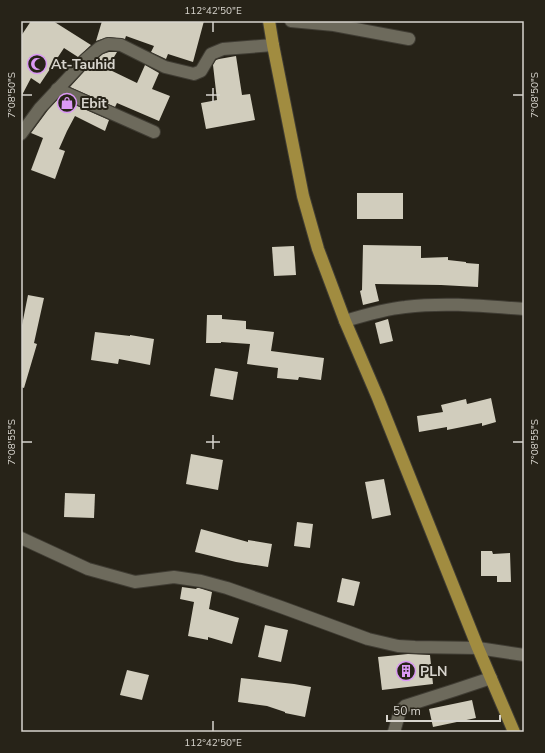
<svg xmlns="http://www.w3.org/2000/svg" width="545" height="753" font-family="'Nunito Sans',sans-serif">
  <rect width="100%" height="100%" fill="#272318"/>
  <g fill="#d1cdbd">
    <path d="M 31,21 L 53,21 L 91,45 L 78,57 L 64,48 L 40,84 L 31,78 L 21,97 L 21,36 Z"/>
    <path d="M 102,21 L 204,21 L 193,62 L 168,54 L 166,59 L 151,52 L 154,46 L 126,36 L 125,39 L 108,37 L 96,41 Z"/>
    <path d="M 109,52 L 117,52 L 108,67 L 109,67 L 108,69 L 137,83 L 145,65 L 159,73 L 152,89 L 170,96 L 159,121 L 117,103 L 115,107 L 70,87 L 91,64 L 103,54 Z"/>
    <path d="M 236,56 L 242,95 L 250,94 L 255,120 L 206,129 L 201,103 L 217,100 L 213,65 L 216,60 L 219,59 Z"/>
    <path d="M 59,98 L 109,120 L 105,131 L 75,116 L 67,131 L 59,149 L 65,151 L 55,179 L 31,170 L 43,138 L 31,133 L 48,110 Z"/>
    <rect x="357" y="193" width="46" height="26"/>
    <path d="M 363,245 L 421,246 L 421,258 L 448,257 L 448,260 L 466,262 L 466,263 L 479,264 L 478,287 L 441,285 L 375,284 L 379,301 L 363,305 L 360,291 L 362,290 Z"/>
    <path d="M 294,246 L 296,275 L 274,276 L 272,247 Z"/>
    <path d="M 28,295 L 44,298 L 34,343 L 37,344 L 24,388 L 21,387 L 21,330 Z"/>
    <path d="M 207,315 L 222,315 L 222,319 L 246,321 L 246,329 L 274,332 L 271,351 L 324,358 L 321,380 L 299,377 L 298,380 L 277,378 L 278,368 L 247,364 L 250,344 L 221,342 L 221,343 L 206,343 Z"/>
    <path d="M 388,319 L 393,341 L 380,344 L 375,323 Z"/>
    <path d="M 95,332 L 130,336 L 130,335 L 154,339 L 150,365 L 119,359 L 118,364 L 91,360 Z"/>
    <path d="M 215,368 L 238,372 L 233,400 L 210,396 Z"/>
    <path d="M 491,398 L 496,422 L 482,426 L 482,423 L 447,430 L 447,427 L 419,432 L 417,416 L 443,412 L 441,405 L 466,399 L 467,404 Z"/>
    <path d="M 191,454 L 223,460 L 218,490 L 186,484 Z"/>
    <path d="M 384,479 L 391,515 L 372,519 L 365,482 Z"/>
    <path d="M 65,493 L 95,494 L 94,518 L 64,517 Z"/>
    <path d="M 297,522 L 313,524 L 310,548 L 294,546 Z"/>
    <path d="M 201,529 L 248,542 L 248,540 L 272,544 L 268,567 L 236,562 L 195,552 Z"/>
    <path d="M 481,551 L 492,551 L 493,554 L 510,553 L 511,582 L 497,582 L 497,576 L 481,576 Z"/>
    <path d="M 342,578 L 360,582 L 354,606 L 337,602 Z"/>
    <path d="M 182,587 L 196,589 L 197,588 L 199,588 L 212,592 L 209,609 L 239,618 L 232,644 L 208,637 L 208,640 L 188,636 L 194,602 L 180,599 Z"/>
    <path d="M 265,625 L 288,630 L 281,662 L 258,657 Z"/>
    <path d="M 408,654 L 430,655 L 433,684 L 382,690 L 378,657 Z"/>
    <path d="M 127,670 L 149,675 L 142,700 L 120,695 Z"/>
    <path d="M 241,678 L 294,684 L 311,687 L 305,717 L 285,713 L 285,712 L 267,706 L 238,702 Z"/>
    <path d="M 472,700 L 476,718 L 433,727 L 429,709 Z"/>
  </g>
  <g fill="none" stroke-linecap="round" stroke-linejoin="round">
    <defs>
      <g id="street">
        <path d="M 291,21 L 334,25 L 409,39"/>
        <path d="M 57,89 L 154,132"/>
        <path d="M 21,134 L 40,108 L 86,59 L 99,48 L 108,44 L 121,45 L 165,67 L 194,74 L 201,71 L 211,54 L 223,49 L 273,45"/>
        <path d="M 345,321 C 365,315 385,309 405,307 C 445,302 484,306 524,309"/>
        <path d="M 21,538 L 88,569 L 135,582 L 174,577 L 201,581 L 227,588 L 281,607 L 368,639 L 398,646 L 415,647 L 478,648 L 524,655"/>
        <path d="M 394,732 L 400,711 L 405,706 L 455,690 L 491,678"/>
      </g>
      <path id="highway" d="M 269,21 L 273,45 L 303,196 L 318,249 L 345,321 L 378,398 L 478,648 L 514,732"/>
    </defs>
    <use href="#street" stroke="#403d34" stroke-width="14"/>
    <use href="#highway" stroke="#403d34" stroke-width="14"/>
    <use href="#street" stroke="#6d6a5c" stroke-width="12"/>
    <use href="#highway" stroke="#a18c40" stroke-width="12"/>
  </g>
  <path fill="none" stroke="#d8d5ce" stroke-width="1.5" d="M 213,22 L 213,32M 213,88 L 213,102M 22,95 L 32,95M 206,95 L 220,95M 513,95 L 523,95M 213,435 L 213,449M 22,442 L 32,442M 206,442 L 220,442M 513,442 L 523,442M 213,721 L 213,731"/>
  <defs>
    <symbol id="mosque-ring" viewBox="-11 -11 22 22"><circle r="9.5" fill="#272318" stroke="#db99f5" stroke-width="1.5"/><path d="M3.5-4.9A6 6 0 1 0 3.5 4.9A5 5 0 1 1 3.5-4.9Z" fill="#db99f5"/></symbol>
    <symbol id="shop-ring" viewBox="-11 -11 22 22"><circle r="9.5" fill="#272318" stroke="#db99f5" stroke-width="1.5"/><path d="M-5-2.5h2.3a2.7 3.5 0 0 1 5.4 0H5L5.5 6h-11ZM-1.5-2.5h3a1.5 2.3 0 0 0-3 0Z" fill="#db99f5"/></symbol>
    <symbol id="building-ring" viewBox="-11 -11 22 22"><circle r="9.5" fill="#272318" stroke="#db99f5" stroke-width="1.5"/><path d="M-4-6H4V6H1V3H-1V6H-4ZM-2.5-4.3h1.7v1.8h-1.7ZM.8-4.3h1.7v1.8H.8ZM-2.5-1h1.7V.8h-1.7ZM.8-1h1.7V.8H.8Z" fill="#db99f5"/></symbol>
  </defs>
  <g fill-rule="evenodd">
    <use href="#mosque-ring" x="26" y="53" width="22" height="22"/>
    <use href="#shop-ring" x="56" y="92" width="22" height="22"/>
    <use href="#building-ring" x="395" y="660" width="22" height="22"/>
  </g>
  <g text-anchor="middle" stroke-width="4" stroke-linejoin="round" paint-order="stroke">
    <g font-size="14" font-weight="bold" fill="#d8d5ce" stroke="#272318" text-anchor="start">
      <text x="51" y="69">At-Tauhid</text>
      <text x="81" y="108">Ebit</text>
      <text x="420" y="676">PLN</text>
    </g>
  </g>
  <rect width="545" height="753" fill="none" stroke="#272318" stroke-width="44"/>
  <path d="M387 715v6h113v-6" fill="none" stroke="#d8d5ce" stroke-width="2"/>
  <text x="393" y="715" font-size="12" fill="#d8d5ce" stroke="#272318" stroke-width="3" paint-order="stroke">50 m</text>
  <rect x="22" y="22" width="501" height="709" fill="none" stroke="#d8d5ce" stroke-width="1.5"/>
  <g font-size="10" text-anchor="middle" fill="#d8d5ce">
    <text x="213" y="14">112°42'50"E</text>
    <text transform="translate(11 95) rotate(-90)" y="4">7°08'50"S</text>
    <text transform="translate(534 95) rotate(-90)" y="4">7°08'50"S</text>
    <text transform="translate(11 442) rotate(-90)" y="4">7°08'55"S</text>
    <text transform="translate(534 442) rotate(-90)" y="4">7°08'55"S</text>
    <text x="213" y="746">112°42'50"E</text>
  </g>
</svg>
